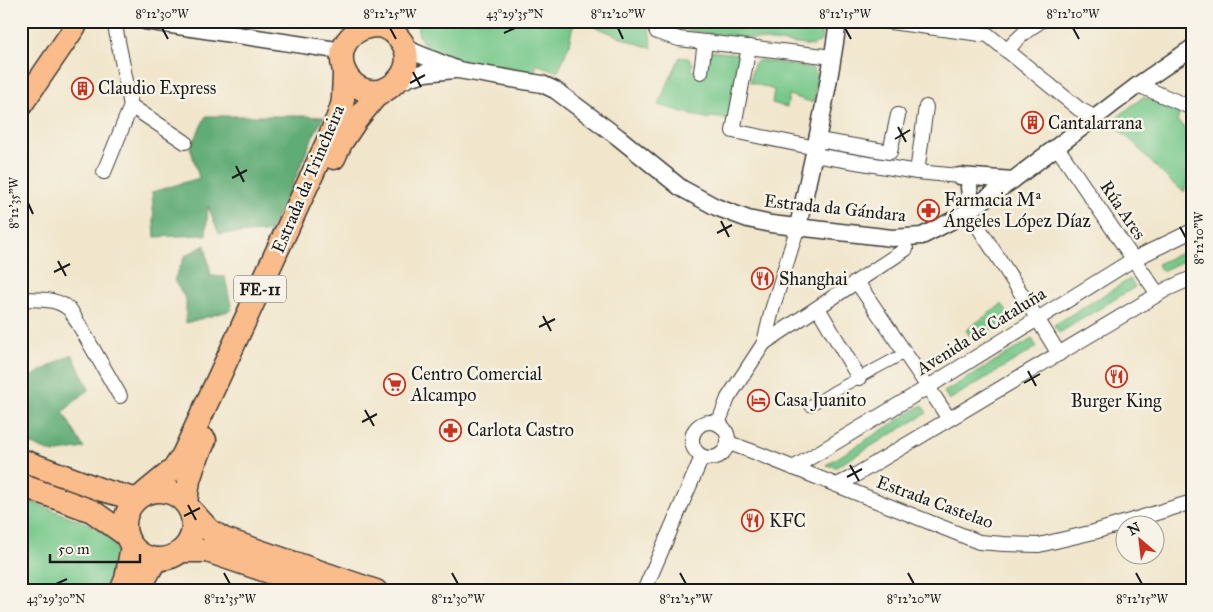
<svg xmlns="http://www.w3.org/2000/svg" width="1213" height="612" font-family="'IM FELL Great Primer',serif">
  <rect width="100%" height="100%" fill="#f7f3e8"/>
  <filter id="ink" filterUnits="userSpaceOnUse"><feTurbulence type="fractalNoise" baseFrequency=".02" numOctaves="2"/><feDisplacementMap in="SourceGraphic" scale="10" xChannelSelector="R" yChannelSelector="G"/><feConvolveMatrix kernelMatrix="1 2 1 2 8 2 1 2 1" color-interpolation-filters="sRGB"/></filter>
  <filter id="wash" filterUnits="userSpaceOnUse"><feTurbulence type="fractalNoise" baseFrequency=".0096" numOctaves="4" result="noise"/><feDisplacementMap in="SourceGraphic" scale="20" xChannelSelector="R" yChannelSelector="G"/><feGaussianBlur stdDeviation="1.12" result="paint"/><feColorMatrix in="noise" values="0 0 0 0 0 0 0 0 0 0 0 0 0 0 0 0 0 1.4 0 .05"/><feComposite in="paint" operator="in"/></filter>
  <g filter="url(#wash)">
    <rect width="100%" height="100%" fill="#f1e6cc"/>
    <g fill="#76c88a" stroke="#497253">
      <path d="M 416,21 L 576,21 L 572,29 L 569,45 L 558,72 L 536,64 L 535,76 L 445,59 L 427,49 L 419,36 Z"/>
      <path d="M 648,21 L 652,48 C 628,42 606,30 583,22 Z"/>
      <path d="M 660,21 L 823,21 L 821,41 L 813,46 L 666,28 Z"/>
      <path d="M 710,51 L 738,54 L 740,56 L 736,81 L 732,120 L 711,117 L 709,119 L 658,105 L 680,57 L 688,58 L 693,63 L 691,70 L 704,72 Z"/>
      <path d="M 760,60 L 812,68 L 817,74 L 814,103 L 789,95 L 787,107 L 772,103 L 774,90 L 750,82 L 754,64 Z"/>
      <path d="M 1143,97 L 1180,112 L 1177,122 L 1184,126 L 1184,129 L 1192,132 L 1189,138 L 1192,139 L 1192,172 L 1184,192 L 1171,182 L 1151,162 L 1134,143 L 1110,123 Z"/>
      <path d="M 1192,248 L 1192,257 L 1162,271 L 1157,264 Z"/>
      <path d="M 1130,279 L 1135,287 L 1059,333 L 1054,325 Z"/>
      <path d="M 1002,304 L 1011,318 L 973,341 L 966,330 Z"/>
      <path d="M 1032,339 L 1037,347 L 949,400 L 944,392 Z"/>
      <path d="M 922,405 L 927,413 L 836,467 L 826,465 Z"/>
      <path d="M 21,498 L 99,528 C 125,549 118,562 112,591 L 21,591 Z"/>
    </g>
    <g fill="#60ac76" stroke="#3e6449">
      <path d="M 206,116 L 304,116 L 324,117 L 313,136 L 289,194 L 269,232 L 219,234 L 208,206 L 206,235 L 155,237 L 152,192 L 199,178 L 190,147 Z"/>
      <path d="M 205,245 L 211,276 L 225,277 L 232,310 L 186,323 L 186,300 L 174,280 L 185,256 Z"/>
      <path d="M 72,354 L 89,389 L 63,412 L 84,448 L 53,453 L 21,440 L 21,382 Z"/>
    </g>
  </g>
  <g filter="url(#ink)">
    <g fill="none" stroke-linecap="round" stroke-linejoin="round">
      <defs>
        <path id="pedestrian" d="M 810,406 L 834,391 L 905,353"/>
        <g id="minor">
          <path d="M 653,21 L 657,32 L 679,39 L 833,57"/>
          <path d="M 883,21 L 988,35 L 1079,109 L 1094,117"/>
          <path d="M 749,47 L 733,131 L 816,148"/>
          <path d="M 1007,51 C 1017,38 1026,30 1041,21"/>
          <path d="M 701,72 L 705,42"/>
          <path d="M 1138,85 L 1192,108"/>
          <path d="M 131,106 L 185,142"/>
          <path d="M 818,140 L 890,152 L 898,115"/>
          <path d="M 1057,147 L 1127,250 L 1158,294"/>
          <path d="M 814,155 L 917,172 L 960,176"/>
          <path d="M 104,172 L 131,106 L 114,21"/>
          <path d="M 917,172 L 926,107"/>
          <path d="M 968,211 L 1030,307 L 1059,354"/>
          <path d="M 857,282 L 928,387 L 949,419"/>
          <path d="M 21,299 C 39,300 58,297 71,311 L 120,396"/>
          <path d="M 818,308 L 859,378"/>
          <path d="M 764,343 L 906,249"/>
          <circle cx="710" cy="440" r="18"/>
          <path d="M 718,424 L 728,398 L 764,343 L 772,310 L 798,226"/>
          <path d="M 729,443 L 754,452 L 979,542 L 1004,544 L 1039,545 L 1094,532 L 1192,502"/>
          <path d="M 793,468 L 928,387 L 1134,259 L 1192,231"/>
          <path d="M 837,485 L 849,479 L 1167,289 L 1192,278"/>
          <path d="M 644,591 L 702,457"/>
        </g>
        <g id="tertiary">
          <path d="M 145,21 L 343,51"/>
          <path d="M 404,45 L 414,52 L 458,70 L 542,84 L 555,90 L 618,137 L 681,188 L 716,207 L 748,219 L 771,224 L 892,238 L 922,236 L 959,217 L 1013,180 L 1138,85 L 1192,48"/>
          <path d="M 394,85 L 411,77 L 425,73 L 454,70"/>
          <path d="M 960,176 L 1013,180"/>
          <path d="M 968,211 L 970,195 L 969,187"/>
          <path d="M 798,226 C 813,158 829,90 838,21"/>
        </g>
        <path id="primary" d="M 21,106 L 79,21"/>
        <g id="trunk">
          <path d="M 334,158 L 341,143 L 357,119 L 375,97 L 390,87"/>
          <path d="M 21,460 L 102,490 L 135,499"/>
          <path d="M 21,485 L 92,511 L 126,535"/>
          <circle cx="159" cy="525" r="34"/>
          <path d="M 146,492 L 174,469 L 183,455 L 329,138 C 333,127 342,111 343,99 C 343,90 344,81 344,72 C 344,68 342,65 342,61 C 340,42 356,27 375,26 C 383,26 392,30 398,37 C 427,69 378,112 350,80 C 347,77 346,73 344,70"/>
          <path d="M 186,503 L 189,480 L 195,462 L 205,440"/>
          <path d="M 190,509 L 209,530 L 224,539 L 376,591"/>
          <path d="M 181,551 L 207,551 L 325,591"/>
          <path d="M 121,591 L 126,579 L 132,546"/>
          <path d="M 138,591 L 156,559"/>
        </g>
      </defs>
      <use href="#pedestrian" stroke="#3c3a36" stroke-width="12"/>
      <use href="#minor" stroke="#3c3a36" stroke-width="16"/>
      <use href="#tertiary" stroke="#3c3a36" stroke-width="19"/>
      <use href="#primary" stroke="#3c3a36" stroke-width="24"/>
      <use href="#trunk" stroke="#3c3a36" stroke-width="25"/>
      <use href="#pedestrian" stroke="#fff" stroke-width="10"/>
      <use href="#minor" stroke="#fff" stroke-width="14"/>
      <use href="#tertiary" stroke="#fff" stroke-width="16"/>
      <use href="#primary" stroke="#fabc8b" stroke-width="21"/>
      <use href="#trunk" stroke="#fabc8b" stroke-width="22"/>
    </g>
  </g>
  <path fill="none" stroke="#1c1c1c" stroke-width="2" d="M 162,28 L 168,39M 390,28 L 396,39M 618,28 L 623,39M 845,28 L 851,39M 1073,28 L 1079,39M 504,33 L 515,28M 413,72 L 421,87M 410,83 L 425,75M 898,127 L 906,142M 895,139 L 910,130M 236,166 L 244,182M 232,178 L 247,170M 28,203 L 33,214M 721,221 L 729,237M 1180,227 L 1186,238M 717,233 L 732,225M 58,261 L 66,276M 54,272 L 70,264M 543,316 L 551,331M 539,327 L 555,319M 1028,371 L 1036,386M 1024,383 L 1040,374M 365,410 L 374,426M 362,422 L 377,414M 850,465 L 859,481M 847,477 L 862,469M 188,505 L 196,520M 184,516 L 200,508M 224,573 L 230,584M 452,573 L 458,584M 680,573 L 686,584M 908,573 L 914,584M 1136,573 L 1142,584M 56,584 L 67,579"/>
  <defs>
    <symbol id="building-ring" viewBox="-11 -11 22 22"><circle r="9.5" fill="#f7f3e8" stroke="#c8321e" stroke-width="1.5"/><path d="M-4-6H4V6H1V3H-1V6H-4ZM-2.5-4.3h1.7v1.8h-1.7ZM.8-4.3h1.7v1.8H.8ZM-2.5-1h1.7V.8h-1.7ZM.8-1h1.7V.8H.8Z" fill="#c8321e"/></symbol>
    <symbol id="pharmacy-ring" viewBox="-11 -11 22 22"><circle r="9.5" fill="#f7f3e8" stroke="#c8321e" stroke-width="1.5"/><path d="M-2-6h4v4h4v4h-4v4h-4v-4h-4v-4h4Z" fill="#c8321e"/></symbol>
    <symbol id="restaurant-ring" viewBox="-11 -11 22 22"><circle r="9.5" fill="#f7f3e8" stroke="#c8321e" stroke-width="1.5"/><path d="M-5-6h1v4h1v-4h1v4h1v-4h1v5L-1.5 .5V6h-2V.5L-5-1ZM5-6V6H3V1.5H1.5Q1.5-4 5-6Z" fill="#c8321e"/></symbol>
    <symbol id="supermarket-ring" viewBox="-11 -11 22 22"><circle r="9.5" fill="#f7f3e8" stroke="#c8321e" stroke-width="1.5"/><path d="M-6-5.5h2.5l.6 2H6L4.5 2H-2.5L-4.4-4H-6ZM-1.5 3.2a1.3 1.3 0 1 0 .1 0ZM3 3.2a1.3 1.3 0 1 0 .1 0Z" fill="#c8321e"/></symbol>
    <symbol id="hotel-ring" viewBox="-11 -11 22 22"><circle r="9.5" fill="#f7f3e8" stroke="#c8321e" stroke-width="1.5"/><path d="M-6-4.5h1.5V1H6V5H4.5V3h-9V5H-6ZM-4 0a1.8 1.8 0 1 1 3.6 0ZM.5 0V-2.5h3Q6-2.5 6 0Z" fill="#c8321e"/></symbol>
  </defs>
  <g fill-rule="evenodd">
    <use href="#building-ring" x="70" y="76" width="25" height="25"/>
    <use href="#building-ring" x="1020" y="110" width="25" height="25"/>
    <use href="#pharmacy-ring" x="916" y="198" width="25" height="25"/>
    <use href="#restaurant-ring" x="750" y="266" width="25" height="25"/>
    <use href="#restaurant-ring" x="1104" y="364" width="25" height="25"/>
    <use href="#supermarket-ring" x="382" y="372" width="25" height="25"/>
    <use href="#hotel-ring" x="746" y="388" width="25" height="25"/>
    <use href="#pharmacy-ring" x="438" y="418" width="25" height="25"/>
    <use href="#restaurant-ring" x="740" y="508" width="25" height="25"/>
  </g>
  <g text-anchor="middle" stroke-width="5" stroke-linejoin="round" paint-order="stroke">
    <rect fill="#f7f3e8" stroke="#5e5c59" stroke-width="1" x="234" y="275.5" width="52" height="27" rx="4"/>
    <g font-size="16" font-weight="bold" fill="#1c1c1c">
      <text x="260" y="295">FE-11</text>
    </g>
    <g font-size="18" fill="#1c1c1c" stroke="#f7f3e8" text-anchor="start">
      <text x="98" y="94">Claudio Express</text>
      <text x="1048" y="129">Cantalarrana</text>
      <text x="944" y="206">Farmacia Mª<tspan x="944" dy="21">Ángeles López Díaz</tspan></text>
      <text x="779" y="285">Shanghai</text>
      <text x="411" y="380">Centro Comercial<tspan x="411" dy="21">Alcampo</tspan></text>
      <text x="774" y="406">Casa Juanito</text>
      <text x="1116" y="407" text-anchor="middle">Burger King</text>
      <text x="467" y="436">Carlota Castro</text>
      <text x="769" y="527">KFC</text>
    </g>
    <g font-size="18" fill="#1c1c1c" stroke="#f7f3e8">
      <text transform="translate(308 179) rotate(-67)" y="6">Estrada da Trincheira</text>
      <text transform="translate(835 208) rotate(6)" y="6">Estrada da Gándara</text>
      <text transform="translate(1123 210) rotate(56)" y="6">Rúa Ares</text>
      <text transform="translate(981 331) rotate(-32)" y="6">Avenida de Cataluña</text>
      <text transform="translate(935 502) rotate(20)" y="6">Estrada Castelao</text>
    </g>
  </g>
  <rect width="1213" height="612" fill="none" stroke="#f7f3e8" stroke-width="55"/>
  <g transform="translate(1140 540) rotate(332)"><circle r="24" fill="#f7f3e8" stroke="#9f9d96"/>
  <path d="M0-4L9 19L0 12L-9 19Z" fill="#c8321e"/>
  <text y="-8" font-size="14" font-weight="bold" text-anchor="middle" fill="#1c1c1c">N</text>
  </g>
  <path d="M50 554v8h90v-8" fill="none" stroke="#1c1c1c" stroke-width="2.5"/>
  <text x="58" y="554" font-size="15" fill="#1c1c1c" stroke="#f7f3e8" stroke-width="4" paint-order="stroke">50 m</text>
  <rect x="28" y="28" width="1158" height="556" fill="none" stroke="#1c1c1c" stroke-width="2"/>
  <g font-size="12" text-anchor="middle" fill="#1c1c1c">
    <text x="162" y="18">8°12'30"W</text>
    <text x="390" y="18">8°12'25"W</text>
    <text x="515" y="18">43°29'35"N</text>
    <text x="618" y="18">8°12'20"W</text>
    <text x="845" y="18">8°12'15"W</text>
    <text x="1073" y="18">8°12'10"W</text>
    <text transform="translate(14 203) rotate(-90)" y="4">8°12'35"W</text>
    <text transform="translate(1199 238) rotate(-90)" y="4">8°12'10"W</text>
    <text x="56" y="603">43°29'30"N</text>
    <text x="230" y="603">8°12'35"W</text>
    <text x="458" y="603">8°12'30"W</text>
    <text x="686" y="603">8°12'25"W</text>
    <text x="914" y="603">8°12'20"W</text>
    <text x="1142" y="603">8°12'15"W</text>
  </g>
</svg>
